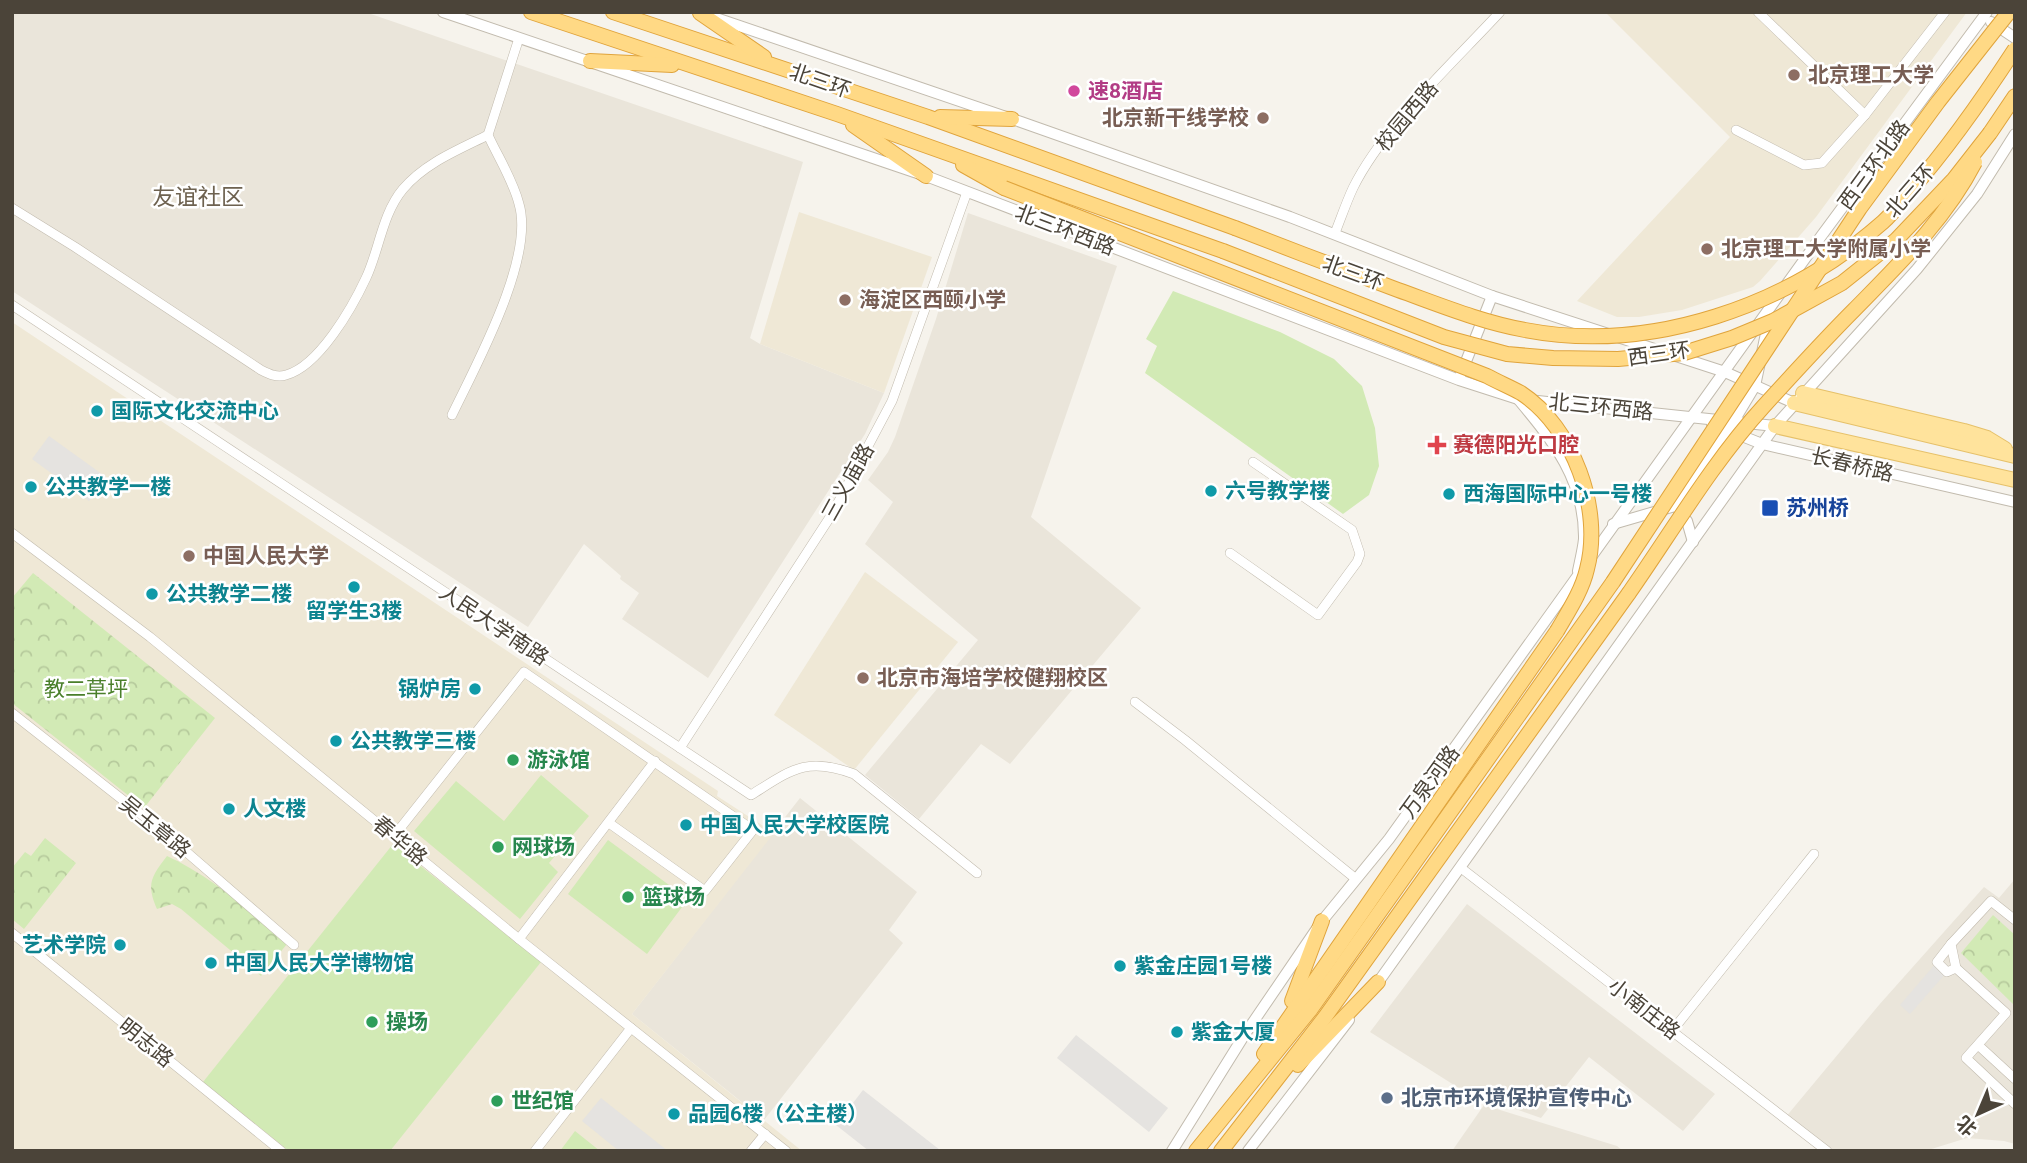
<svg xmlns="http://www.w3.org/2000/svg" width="2027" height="1163" font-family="Roboto,'Noto Sans SC',sans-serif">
  <defs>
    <pattern id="forest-crowns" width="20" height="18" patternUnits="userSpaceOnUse" patternTransform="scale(1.75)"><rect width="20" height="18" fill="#d2eab5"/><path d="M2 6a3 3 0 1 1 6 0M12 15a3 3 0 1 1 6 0" fill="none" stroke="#b6ca9c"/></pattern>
  </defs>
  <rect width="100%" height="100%" fill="#f6f3ec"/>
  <g fill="#eae5da">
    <path d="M 12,12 L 365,12 L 803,162 L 750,338 L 760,344 L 884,393 L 865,434 L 708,678 L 622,619 L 639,593 L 620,579 L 621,576 L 584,544 L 528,627 L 12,291 Z"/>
    <path d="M 968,213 L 1117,266 L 1031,517 L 1141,608 L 1010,764 L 981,744 L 919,819 L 865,775 L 978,640 L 865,544 L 893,502 L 868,480 L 888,452 L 895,437 L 936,319 Z"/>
    <path d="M 800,798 L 917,892 L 889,930 L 903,943 L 764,1120 L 632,1014 Z"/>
    <path d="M 2015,879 L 2015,1144 L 2004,1141 L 1967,1138 L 1925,1151 L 1827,1151 L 1785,1118 L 1879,1005 L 1984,887 L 1999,898 Z"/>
    <path d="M 1467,904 L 1715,1094 L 1683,1131 L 1589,1057 L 1541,1118 L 1462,1090 L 1370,1032 Z"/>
    <path d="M 1484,1105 L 1617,1146 L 1623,1151 L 1452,1151 Z"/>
  </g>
  <g fill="#efe8d6">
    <path d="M 1605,12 L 1967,12 L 1816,217 L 1760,281 L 1753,287 L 1682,310 L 1639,317 L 1617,317 L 1577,301 L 1730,137 Z"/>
    <path d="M 799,212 L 932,257 L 884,393 L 760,344 Z"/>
    <path d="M 12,322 L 718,791 L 717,796 L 774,833 L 632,1014 L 802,1151 L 12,1151 Z"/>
    <path d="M 865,572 L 958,642 L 854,770 L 774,715 Z"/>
  </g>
  <g fill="url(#forest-crowns)">
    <path d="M 33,573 L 215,718 L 144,808 L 12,703 L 12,598 Z"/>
    <path d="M 45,838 L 76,863 L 24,929 L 12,919 L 12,868 L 25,852 L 31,856 Z"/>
    <path d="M 167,856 C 213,877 249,911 287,944 L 261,976 L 181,909 L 172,904 L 157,909 C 146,884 151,877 167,856 Z"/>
    <path d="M 1993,915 L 2015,935 L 2015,1006 L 1961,953 Z"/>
  </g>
  <g fill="#d2eab5">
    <path d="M 1173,291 L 1280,332 L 1334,359 L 1362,386 L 1375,428 L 1379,466 L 1369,495 L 1343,514 L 1145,373 L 1157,346 L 1146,339 Z"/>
    <path d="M 541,775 L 589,816 L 549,863 L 558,872 L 520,919 L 414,831 L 456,781 L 504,821 Z"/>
    <path d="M 608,840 L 688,899 L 647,954 L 568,894 Z"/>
    <path d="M 393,844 L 541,962 L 390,1151 L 289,1151 L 203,1082 Z"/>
    <path d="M 575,1131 L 600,1151 L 560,1151 Z"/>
  </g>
  <g fill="#e5e3e0">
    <path d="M 49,436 L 106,477 L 89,501 L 32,459 Z"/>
    <path d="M 1937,962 L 1947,972 L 1910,1014 L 1900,1005 Z"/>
    <path d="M 1076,1035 L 1168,1108 L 1149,1132 L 1057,1058 Z"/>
    <path d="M 863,1090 L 940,1150 L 939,1151 L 869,1151 L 836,1125 Z"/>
    <path d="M 601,1098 L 668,1151 L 619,1151 L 582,1121 Z"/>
  </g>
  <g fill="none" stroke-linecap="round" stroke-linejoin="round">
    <defs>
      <g id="minor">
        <path d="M 1758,12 L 1865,115"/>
        <path d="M 1736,130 L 1804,165 L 1822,163 L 1865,115 L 1945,12"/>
        <path d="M 12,208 L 75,247 L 261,370 C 269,374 277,378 286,375 C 319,366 352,308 366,278 C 379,251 382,214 403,189 C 425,163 458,150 488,135"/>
        <path d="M 1335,233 C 1341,218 1346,203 1353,188 C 1383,127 1453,63 1500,12"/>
        <path d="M 12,305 L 751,795 C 791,770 806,756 854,774 L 977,873"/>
        <path d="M 452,415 C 476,365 535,258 519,204 C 513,180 498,157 488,135 L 519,38"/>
        <path d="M 12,533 L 150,637 L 519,939 L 786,1151"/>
        <path d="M 1230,553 L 1318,615 L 1357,562 L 1360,554 L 1352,530 L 1253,462"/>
        <path d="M 1135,702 L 1185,740 L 1356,879"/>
        <path d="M 12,713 L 161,830 L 294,945"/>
        <path d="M 680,748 L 832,514 L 892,401 L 967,192"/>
        <path d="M 394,836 L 524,672 L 753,830 L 705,891 L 609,823"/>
        <path d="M 1461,868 L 1827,1151"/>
        <path d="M 2015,920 L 1991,901 L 1951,944 L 1956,968 L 2006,1013 L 1966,1058 L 2015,1104"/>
        <path d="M 12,933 L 281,1151"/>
        <path d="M 519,939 L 655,761"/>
        <path d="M 1951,944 L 1937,962 L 1947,972 L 1956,968"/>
        <path d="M 1672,1031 L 1814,854"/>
        <path d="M 1978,1045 L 2015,1079"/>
        <path d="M 535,1151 L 631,1028"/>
        <path d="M 751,1151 L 765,1134"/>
      </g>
      <g id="tertiary">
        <path d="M 443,12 L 926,176 L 1459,380 L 1518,399 L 1775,426"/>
        <path d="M 713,17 L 1021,122 L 1290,217 L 1492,296 L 1725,372 L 1794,403"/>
        <path d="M 1991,22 L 2015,38"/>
        <path d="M 1461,374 L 1492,296"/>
        <path d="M 1518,399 C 1553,441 1585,480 1584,539 C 1583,549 1580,561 1578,571"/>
        <path d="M 1712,424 L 1762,444 L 2015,502"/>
        <path d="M 1679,511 L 1687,521 L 1693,542"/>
        <path d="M 1613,524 L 1675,506 L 1734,421 L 1755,386 L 1769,319"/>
        <path d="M 1374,988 L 1775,426 L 1917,269 L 1977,194 L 2015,134"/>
        <path d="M 1172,1151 L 1245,1034 L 1322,921 L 1389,839 L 1822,235 L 1987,12"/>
        <path d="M 1248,1151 L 1349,1020"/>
      </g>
      <g id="primary">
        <path d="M 1803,393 L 1964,431 L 1987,438 L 2005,449"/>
        <path d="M 1794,403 L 2015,456"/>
        <path d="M 1775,426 L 2015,480"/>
      </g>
      <g id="trunk">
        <path d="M 531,12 L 837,114 L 1223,251"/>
        <path d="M 613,12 L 928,117 L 1235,228"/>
        <path d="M 700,13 L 764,57"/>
        <path d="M 590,61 L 672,65"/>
        <path d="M 940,117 L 1012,119"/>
        <path d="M 853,125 L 926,176"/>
        <path d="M 1990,133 L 2015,96"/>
        <path d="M 963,165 L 1004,188"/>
        <path d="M 1292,1001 L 1322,921"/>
        <path d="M 1264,1054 L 1557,631"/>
        <path d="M 1298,1065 L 1378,982"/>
        <path d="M 1196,1151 L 1311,1009 L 1613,582"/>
        <path d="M 1221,1151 L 1325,1017 L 1629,593"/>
      </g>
    </defs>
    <use href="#minor" stroke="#c2bbae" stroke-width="10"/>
    <use href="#tertiary" stroke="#c2bbae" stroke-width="12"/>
    <use href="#primary" stroke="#e6c16a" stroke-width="16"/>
    <use href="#trunk" stroke="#e0a43c" stroke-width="16"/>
    <use href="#minor" stroke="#fff" stroke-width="9"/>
    <use href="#tertiary" stroke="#fff" stroke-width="10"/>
    <use href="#primary" stroke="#ffe39c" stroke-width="14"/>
    <use href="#trunk" stroke="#ffd985" stroke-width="14"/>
    <defs>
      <g id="trunk-bridge">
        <path d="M 1004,188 L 1487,376 C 1498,382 1510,387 1521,393 C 1573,427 1603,509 1587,569 C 1582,591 1568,612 1557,631"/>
        <path d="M 1235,228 C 1289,249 1344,270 1398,290 C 1440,305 1481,322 1525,330 C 1651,354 1788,306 1883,222 C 1893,213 1902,201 1911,190 C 1950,146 1983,98 2015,49"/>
        <path d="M 1223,251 L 1444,337 L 1507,354 L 1553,358 L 1618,359 L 1684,353 L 1732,338 L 1773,321 L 1842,283 L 1896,240 L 1954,179 L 1990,133"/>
        <path d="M 1613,582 L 1860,208 L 1938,102 L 2009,12"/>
        <path d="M 1629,593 C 1671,533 1713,462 1763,407 C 1793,374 1823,341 1854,310 C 1899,264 1945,220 1975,162"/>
      </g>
    </defs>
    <use href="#trunk-bridge" stroke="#e0a43c" stroke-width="16" stroke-linecap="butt"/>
    <use href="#trunk-bridge" stroke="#ffd985" stroke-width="14"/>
  </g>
  <g fill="#8d6e63" stroke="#fff" stroke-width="2.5">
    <circle cx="1794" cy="75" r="7"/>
    <circle cx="1263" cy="118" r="7"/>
    <circle cx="1707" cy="249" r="7"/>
    <circle cx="845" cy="300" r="7"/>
    <circle cx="189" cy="556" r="7"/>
    <circle cx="863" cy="678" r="7"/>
  </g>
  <circle fill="#d1479c" stroke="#fff" stroke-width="2.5" cx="1074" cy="91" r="7"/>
  <g fill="#0f9aa8" stroke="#fff" stroke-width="2.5">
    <circle cx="97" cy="411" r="7"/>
    <circle cx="31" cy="487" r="7"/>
    <circle cx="1211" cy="491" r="7"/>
    <circle cx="1449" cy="494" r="7"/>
    <circle cx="354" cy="587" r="7"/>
    <circle cx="152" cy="594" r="7"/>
    <circle cx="475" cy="689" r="7"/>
    <circle cx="336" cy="741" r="7"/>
    <circle cx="229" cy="809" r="7"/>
    <circle cx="686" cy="825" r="7"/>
    <circle cx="120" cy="945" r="7"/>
    <circle cx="211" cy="963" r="7"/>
    <circle cx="1120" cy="966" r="7"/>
    <circle cx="1177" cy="1032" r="7"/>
    <circle cx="674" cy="1114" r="7"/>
  </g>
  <path fill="#e0444e" stroke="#fff" stroke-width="2.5" d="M1433.5 434.5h7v7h7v7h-7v7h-7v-7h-7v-7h7z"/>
  <rect fill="#1a4fb4" stroke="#fff" stroke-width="2.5" x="1761" y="499" width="18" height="18" rx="3.5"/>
  <g fill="#2e9e5b" stroke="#fff" stroke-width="2.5">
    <circle cx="513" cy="760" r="7"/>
    <circle cx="498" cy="847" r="7"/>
    <circle cx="628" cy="897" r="7"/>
    <circle cx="372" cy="1022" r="7"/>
    <circle cx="497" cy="1101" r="7"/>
  </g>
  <circle fill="#5c6f8a" stroke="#fff" stroke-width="2.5" cx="1387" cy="1098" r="7"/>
  <g text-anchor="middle" stroke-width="5" stroke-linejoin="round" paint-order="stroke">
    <g font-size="21" font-weight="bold" fill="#785e54" stroke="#fff" text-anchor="start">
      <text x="1808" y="82">北京理工大学</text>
      <text x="1249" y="125" text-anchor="end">北京新干线学校</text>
      <text x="1721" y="256">北京理工大学附属小学</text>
      <text x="859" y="307">海淀区西颐小学</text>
      <text x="203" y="563">中国人民大学</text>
      <text x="877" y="685">北京市海培学校健翔校区</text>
    </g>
    <g font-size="21" fill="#4b4439" stroke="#fff">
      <text transform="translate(820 81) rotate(19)" y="7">北三环</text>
      <text transform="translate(1407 116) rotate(-50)" y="7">校园西路</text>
      <text transform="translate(1874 165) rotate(-54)" y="7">西三环北路</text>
      <text transform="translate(1910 191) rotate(-49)" y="7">北三环</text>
      <text transform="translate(1065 230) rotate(21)" y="7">北三环西路</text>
      <text transform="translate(1353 273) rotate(20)" y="7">北三环</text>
      <text transform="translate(1659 354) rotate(-8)" y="7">西三环</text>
      <text transform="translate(1601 407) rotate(6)" y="7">北三环西路</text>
      <text transform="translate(1852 465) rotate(13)" y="7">长春桥路</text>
      <text transform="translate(848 482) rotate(-61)" y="7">三义庙路</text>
      <text transform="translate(494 625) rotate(34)" y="7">人民大学南路</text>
      <text transform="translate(1430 782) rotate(-54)" y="7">万泉河路</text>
      <text transform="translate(155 827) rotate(39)" y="7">吴玉章路</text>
      <text transform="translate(400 841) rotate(40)" y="7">春华路</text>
      <text transform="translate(1644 1009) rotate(38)" y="7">小南庄路</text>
      <text transform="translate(146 1043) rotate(39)" y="7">明志路</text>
    </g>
    <g font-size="21" font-weight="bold" fill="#b23c85" stroke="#fff" text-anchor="start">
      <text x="1088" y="98">速8酒店</text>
    </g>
    <g font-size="21" font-weight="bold" fill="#0d838f" stroke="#fff" text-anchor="start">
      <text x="111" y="418">国际文化交流中心</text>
      <text x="45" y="494">公共教学一楼</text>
      <text x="1225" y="498">六号教学楼</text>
      <text x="1463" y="501">西海国际中心一号楼</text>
      <text x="166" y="601">公共教学二楼</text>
      <text x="354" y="618" text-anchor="middle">留学生3楼</text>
      <text x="461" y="696" text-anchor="end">锅炉房</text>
      <text x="350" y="748">公共教学三楼</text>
      <text x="243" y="816">人文楼</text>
      <text x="700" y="832">中国人民大学校医院</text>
      <text x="106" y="952" text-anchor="end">艺术学院</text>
      <text x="225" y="970">中国人民大学博物馆</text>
      <text x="1134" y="973">紫金庄园1号楼</text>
      <text x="1191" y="1039">紫金大厦</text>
      <text x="688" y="1121">品园6楼（公主楼）</text>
    </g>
    <g font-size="21" font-weight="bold" fill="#be3a42" stroke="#fff" text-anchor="start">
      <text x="1453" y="452">赛德阳光口腔</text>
    </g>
    <g font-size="21" font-weight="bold" fill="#164399" stroke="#fff" text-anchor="start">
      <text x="1786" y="515">苏州桥</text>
    </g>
    <g font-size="21" fill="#4a7f2a" stroke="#fff">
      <text x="86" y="696">教二草坪</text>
    </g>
    <g font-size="21" font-weight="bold" fill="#27864d" stroke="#fff" text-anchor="start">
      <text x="527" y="767">游泳馆</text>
      <text x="512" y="854">网球场</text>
      <text x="642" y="904">篮球场</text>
      <text x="386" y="1029">操场</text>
      <text x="511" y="1108">世纪馆</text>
    </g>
    <g font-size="21" font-weight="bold" fill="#4e5e75" stroke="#fff" text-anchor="start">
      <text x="1401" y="1105">北京市环境保护宣传中心</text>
    </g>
    <g font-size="23" fill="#6e6250" stroke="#fff">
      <text x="198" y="205">友谊社区</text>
    </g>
  </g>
  <rect width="2027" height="1163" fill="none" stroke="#4b4439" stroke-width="28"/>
  <g transform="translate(1978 1114) rotate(224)" stroke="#ffffff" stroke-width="5" paint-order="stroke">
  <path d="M0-5L12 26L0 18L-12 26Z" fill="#4b4439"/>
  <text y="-10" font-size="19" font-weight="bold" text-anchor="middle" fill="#4b4439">北</text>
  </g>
</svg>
